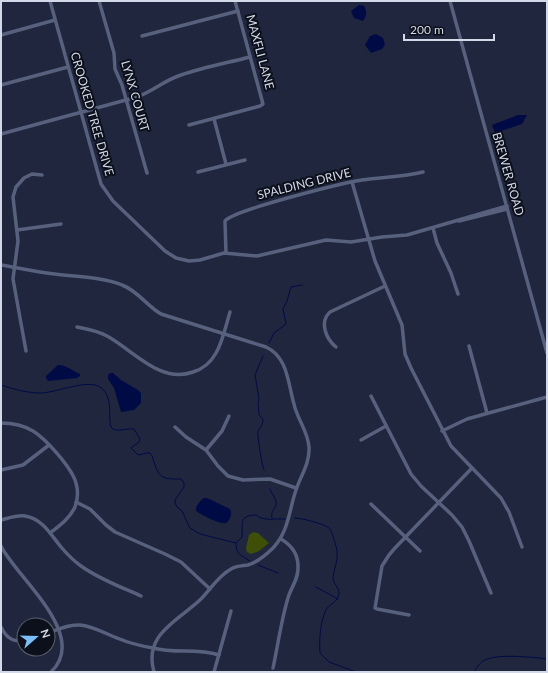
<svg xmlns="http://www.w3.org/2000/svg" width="548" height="673" font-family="Lato,sans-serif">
  <rect width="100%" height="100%" fill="#1f263e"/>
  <path fill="#3f4f07" d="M 253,532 L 258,533 L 269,543 L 259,551 L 251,554 L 247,552 L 246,548 L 249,535 Z"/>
  <g fill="#000b46">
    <path d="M 359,5 L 364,6 C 367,12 367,15 363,21 L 354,18 L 351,11 Z"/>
    <path d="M 376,34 L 383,38 L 385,45 L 382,49 L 371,53 L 365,45 L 370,36 Z"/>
    <path d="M 518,115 L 527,115 L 522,124 L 495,133 L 492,125 Z"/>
    <path d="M 58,365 C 65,364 73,371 80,374 L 80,376 L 77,378 L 48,381 L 46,378 L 46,376 Z"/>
    <path d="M 110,373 L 113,373 L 121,380 L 138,390 L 141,393 L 141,403 L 134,410 L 121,412 L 114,388 L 108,379 L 108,375 Z"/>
    <path d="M 204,498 L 207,498 L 230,509 C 232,514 231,519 226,523 C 220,525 202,515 196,511 C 195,506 200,501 204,498 Z"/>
  </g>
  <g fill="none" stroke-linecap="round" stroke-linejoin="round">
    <g stroke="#000b46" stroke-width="1">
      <path d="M 269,343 L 274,333 L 285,325 L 286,323 L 283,309 L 287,301 L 291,287 L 302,285"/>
      <path d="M 263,356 L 255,375 L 259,399 L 258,404 L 259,415 L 263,419 C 263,425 260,427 258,431 C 257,434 262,466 264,470"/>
      <path d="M 1,385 C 13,389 27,393 40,393 C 55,393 84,380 98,386 C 117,395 105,425 113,429 C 118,432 128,428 134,429 L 140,439 L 139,442 L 131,448 L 138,455 C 142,455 146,452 150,453 C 153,456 153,460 155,465 C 160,480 167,479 181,479 L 184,483 L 184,487 L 175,500 L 175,503 L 177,507 L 182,511 L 190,528 L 200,534 L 236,543 L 242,537 C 243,523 238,516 256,515 C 265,522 274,518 285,519"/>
      <path d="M 270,489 C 271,493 277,499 276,504 C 276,509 270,510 272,518"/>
      <path d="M 295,518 C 301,518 326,524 330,529 C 332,532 337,548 337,552 C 338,561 334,569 333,577 C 333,584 339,587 339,594 C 338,602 329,604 326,610 C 320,622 319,641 320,653 L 329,662 L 356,672"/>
      <path d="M 236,543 C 236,555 241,555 250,561"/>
      <path d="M 258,565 L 278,573"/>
      <path d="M 316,587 L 338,599"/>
      <path d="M 474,672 C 477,667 481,661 487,659 C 501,654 532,657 547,659"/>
    </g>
    <g stroke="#57607c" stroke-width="3.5">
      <path d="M 50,1 L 101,184 L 113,201 L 165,251 L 176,258 L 189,261 L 200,260 L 224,253 L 257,256 L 326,240 L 351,242 L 382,237 L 407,235 L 507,206"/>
      <path d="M 99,1 L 114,53 L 115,69 L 122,85 L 147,173"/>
      <path d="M 450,1 L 547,353"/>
      <path d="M 1,35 L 55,20"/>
      <path d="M 142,36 L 238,11"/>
      <path d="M 1,85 L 68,67"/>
      <path d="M 214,119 L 226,164"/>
      <path d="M 189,125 L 260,106 L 263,104 L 235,1"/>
      <path d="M 1,134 L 137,97 C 153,91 165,80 181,75 C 204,67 227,63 250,57"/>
      <path d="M 198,172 L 245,160"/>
      <path d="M 352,182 L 375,261 L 402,325 L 405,354 L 411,368 L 451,446 L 501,498 L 509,512 L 522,547"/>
      <path d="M 459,221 L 507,209"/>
      <path d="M 433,228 L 437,243 L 451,273 L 458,294"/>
      <path d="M 17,230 L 61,224"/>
      <path d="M 226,253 L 225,221 C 233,210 343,183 362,180 C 383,177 403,177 423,172"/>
      <path d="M 1,265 C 19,268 37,272 55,274 C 76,277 103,277 122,285 C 138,291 147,306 161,314 L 266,347 C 288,357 288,384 294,404 C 297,419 308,431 309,447 C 310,463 301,475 296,490 C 289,510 289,531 273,548 C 266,555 257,562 248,565 C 242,566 236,566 231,569 C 218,576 210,590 201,599 C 178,621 143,634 154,672"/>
      <path d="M 77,327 C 88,329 98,331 107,336 C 133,350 160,384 193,372 C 203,369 211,362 216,353 C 223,341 226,325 230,312"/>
      <path d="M 469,346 L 487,413"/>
      <path d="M 336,347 C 326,339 319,322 330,312 L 385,286"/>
      <path d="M 26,351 L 13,279 L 18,241 L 13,197 L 16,187 L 24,178 L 32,174 L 42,175"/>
      <path d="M 371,396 L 411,474 L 421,486 L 452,515 L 462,527 L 469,541 L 491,593"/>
      <path d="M 1,423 C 13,423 23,425 33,431 C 46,439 72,468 76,483 C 78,490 78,499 75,507 C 70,518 59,526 50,533"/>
      <path d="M 175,427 L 186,437 L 206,450 L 218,466 L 228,476 L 243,480 L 270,479 L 296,488"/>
      <path d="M 442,431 L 467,419 L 547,397"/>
      <path d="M 361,440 L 386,426"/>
      <path d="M 206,450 L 222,431 L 229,416"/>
      <path d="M 1,470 L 23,465 L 49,445"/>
      <path d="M 76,502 L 90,509 L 106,525 L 115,532 L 165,554 L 181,562 L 210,589"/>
      <path d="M 371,504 L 420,551"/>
      <path d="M 1,520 C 9,518 17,515 25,516 C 43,519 51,535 61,547 C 67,554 74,561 81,566 C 99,579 121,587 141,596"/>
      <path d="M 1,546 C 16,577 90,635 51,672"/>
      <path d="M 409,615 L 377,609 L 375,608 L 382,566 L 389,555 L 395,548 L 472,468"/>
      <path d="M 1,627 C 6,637 12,642 24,641"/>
      <path d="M 48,633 C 59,629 69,624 80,625 C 93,626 106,634 117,638 C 129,643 141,646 153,648 C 176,654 195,648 219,655"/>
      <path d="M 273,668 C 278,645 281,621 288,598 C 291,587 299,579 298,566 C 298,554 291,545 281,539"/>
      <path d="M 214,672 L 231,611"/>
    </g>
  </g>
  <g text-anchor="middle" stroke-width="4" stroke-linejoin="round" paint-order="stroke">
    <g font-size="12" fill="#d3d9e9" stroke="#0c101a">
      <text transform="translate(260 52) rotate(75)" y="4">MAXFLI LANE</text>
      <text transform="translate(135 96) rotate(74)" y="4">LYNX COURT</text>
      <text transform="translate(92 114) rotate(74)" y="4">CROOKED TREE DRIVE</text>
      <text transform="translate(508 174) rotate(74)" y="4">BREWER ROAD</text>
      <text transform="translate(304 184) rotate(-14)" y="4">SPALDING DRIVE</text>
    </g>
  </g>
  <rect width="548" height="673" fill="none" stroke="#d3d9e9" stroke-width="4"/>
  <g transform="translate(36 637) rotate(70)"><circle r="19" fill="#0c101a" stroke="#5c606d"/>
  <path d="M0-3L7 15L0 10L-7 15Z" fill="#7bbef9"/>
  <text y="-6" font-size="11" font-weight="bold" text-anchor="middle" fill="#d3d9e9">N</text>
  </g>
  <path d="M404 34v6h90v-6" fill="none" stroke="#d3d9e9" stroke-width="2"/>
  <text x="410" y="34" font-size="12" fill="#d3d9e9" stroke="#0c101a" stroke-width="3" paint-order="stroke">200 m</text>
</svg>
